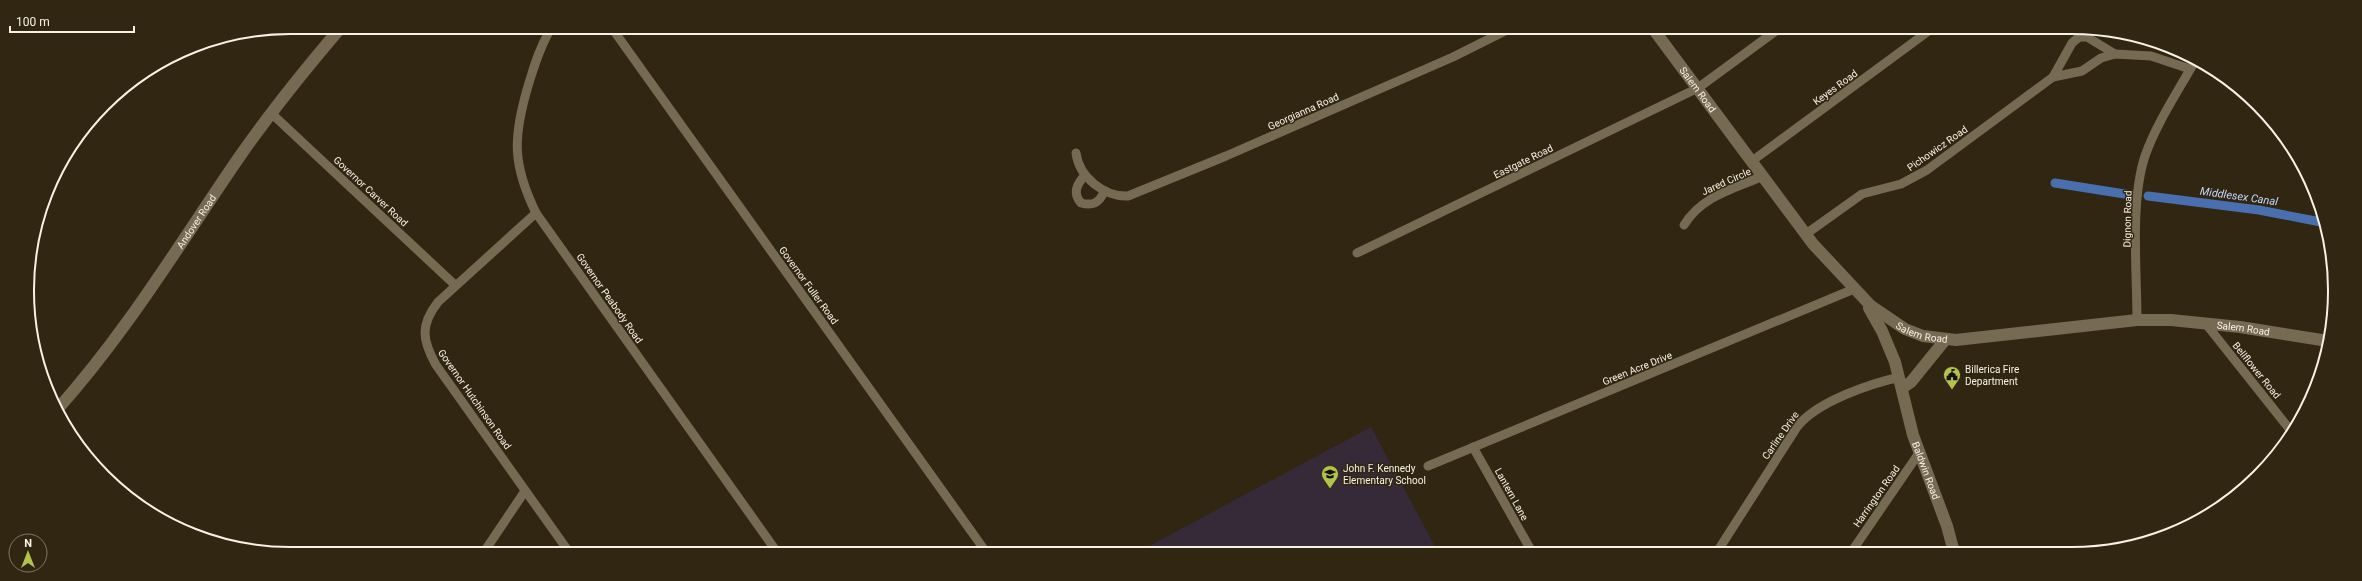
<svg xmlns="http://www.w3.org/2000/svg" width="2362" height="581" font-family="Roboto,sans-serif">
  <rect width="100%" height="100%" fill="#312611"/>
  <path fill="#372a38" d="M 1371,427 L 1438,552 L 1138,552 Z"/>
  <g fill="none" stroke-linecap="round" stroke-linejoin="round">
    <g stroke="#4a6fae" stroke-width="9">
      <path d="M 2055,183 L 2131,195"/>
      <path d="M 2148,196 L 2259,210 L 2326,223"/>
    </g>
    <g stroke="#766a53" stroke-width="9">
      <path d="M 614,31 L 986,552"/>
      <path d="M 549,32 C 539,49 534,67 528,86 C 513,137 512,164 536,213 L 777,552"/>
      <path d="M 2079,37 L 2087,37 L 2115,54 L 2101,58 L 2082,71 L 2053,77 L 2072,43 Z"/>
      <path d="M 2115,54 L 2151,56 L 2190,69"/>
      <path d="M 271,113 L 455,285"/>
      <path d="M 1076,153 C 1079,177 1104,197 1128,196 L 1226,156 L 1453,57 L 1507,30"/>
      <path d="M 1752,161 L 1930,30"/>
      <path d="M 1085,175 C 1077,184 1072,193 1081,203 C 1093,206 1099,203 1104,192"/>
      <path d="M 536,213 L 438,302 C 420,325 422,340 436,365 L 569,552"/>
      <path d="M 1684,225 C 1702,196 1733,189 1763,176"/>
      <path d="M 1806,234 L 1862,194 L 1901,184 L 1927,170 L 2053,77"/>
      <path d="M 1357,253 L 1698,88 L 1777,30"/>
      <path d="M 2137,320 C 2137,272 2130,201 2145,156 C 2157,122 2179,90 2196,59"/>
      <path d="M 2206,324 L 2291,431"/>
      <path d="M 1473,447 L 1532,552"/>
      <path d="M 1428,466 L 1854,289"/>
      <path d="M 1852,551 L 1919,453"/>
      <path d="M 484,552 L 525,491"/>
      <path d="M 1717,552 L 1797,427 C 1816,402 1869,384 1900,377"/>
    </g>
    <g stroke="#766a53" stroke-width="12">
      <path id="s1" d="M 1654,30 L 1813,244 L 1871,306 L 1905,329 L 1923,336 L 1956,340 L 2137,320 L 2171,320 L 2240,327 L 2328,341"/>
      <path id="s2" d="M 1869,308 L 1882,331 L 1895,362 L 1913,435 L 1947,526 L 1954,552"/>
      <path d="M 1902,388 L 1911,382 L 1945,340"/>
      <path id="s3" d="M 56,411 C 127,332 180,243 240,156 C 270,113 303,72 337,32"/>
    </g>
  </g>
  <defs>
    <symbol id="civic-pin" viewBox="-11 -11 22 30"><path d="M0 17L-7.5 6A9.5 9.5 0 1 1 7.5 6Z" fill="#b3c24b" stroke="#312611"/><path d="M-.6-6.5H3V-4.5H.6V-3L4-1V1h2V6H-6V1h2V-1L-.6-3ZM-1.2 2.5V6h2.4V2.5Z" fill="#111"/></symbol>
    <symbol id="school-pin" viewBox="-11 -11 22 30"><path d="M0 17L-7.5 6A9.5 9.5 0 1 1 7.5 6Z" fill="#b3c24b" stroke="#312611"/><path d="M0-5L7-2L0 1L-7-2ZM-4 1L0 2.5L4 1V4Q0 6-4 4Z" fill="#111"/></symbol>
  </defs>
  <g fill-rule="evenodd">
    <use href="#civic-pin" x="1942" y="365" width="20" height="27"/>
    <use href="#school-pin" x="1320" y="464" width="20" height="27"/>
  </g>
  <g text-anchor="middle" stroke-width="3" stroke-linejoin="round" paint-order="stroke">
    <g font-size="10" fill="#f8f1e4" stroke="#312611">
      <text transform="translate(1835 87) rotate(-36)" y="4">Keyes Road</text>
      <text dy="4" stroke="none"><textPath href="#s1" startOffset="74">Salem Road</textPath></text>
      <text transform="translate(1303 111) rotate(-24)" y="4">Georgianna Road</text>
      <text transform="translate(1937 148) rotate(-35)" y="4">Pichowicz Road</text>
      <text transform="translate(1523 161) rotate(-26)" y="4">Eastgate Road</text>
      <text transform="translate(1726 181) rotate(-24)" y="4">Jared Circle</text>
      <text transform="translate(371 191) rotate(43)" y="4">Governor Carver Road</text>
      <text transform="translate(2127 219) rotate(-89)" y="4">Dignon Road</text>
      <text dy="4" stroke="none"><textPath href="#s3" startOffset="236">Andover Road</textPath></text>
      <text transform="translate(809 285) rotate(54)" y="4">Governor Fuller Road</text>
      <text transform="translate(610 298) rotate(55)" y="4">Governor Peabody Road</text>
      <text dy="4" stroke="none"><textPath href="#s1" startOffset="734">Salem Road</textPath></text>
      <text dy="4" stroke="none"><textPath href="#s1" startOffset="410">Salem Road</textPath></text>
      <text transform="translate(1637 368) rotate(-22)" y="4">Green Acre Drive</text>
      <text transform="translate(2257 370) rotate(51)" y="4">Bellflower Road</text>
      <text transform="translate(475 399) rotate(55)" y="4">Governor Hutchinson Road</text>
      <text transform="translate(1780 435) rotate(-55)" y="4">Carline Drive</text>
      <text dy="4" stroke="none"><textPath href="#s2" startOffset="173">Baldwin Road</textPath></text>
      <text transform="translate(1512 494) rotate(61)" y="4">Lantern Lane</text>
      <text transform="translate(1876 496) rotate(-55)" y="4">Harrington Road</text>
    </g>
    <g font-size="10" fill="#f8f1e4" stroke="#312611" text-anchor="start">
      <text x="1965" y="373">Billerica Fire<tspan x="1965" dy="12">Department</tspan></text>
      <text x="1343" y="472">John F. Kennedy<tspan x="1343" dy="12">Elementary School</tspan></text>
    </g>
    <g font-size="11" font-style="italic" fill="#c3d9fd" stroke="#312611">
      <text transform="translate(2239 196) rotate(8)" y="4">Middlesex Canal</text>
    </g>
  </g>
  <path d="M0 0H2362V581H0ZM290 34H2072A256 256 0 0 1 2328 290V291A256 256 0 0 1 2072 547H290A256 256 0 0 1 34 291V290A256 256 0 0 1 290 34Z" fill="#312611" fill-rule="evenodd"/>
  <path fill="none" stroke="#f8f1e4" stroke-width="2" d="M290 34H2072A256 256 0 0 1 2328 290V291A256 256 0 0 1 2072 547H290A256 256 0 0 1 34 291V290A256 256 0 0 1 290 34Z"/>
  <g transform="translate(28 553)"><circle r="19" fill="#312611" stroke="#817765"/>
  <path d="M0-3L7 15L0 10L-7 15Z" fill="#b3c24b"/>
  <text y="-6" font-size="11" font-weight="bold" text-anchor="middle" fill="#f8f1e4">N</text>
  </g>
  <path d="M10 26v6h124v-6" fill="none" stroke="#f8f1e4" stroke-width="2"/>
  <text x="16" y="26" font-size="12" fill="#f8f1e4" stroke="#312611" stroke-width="3" paint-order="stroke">100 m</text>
</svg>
